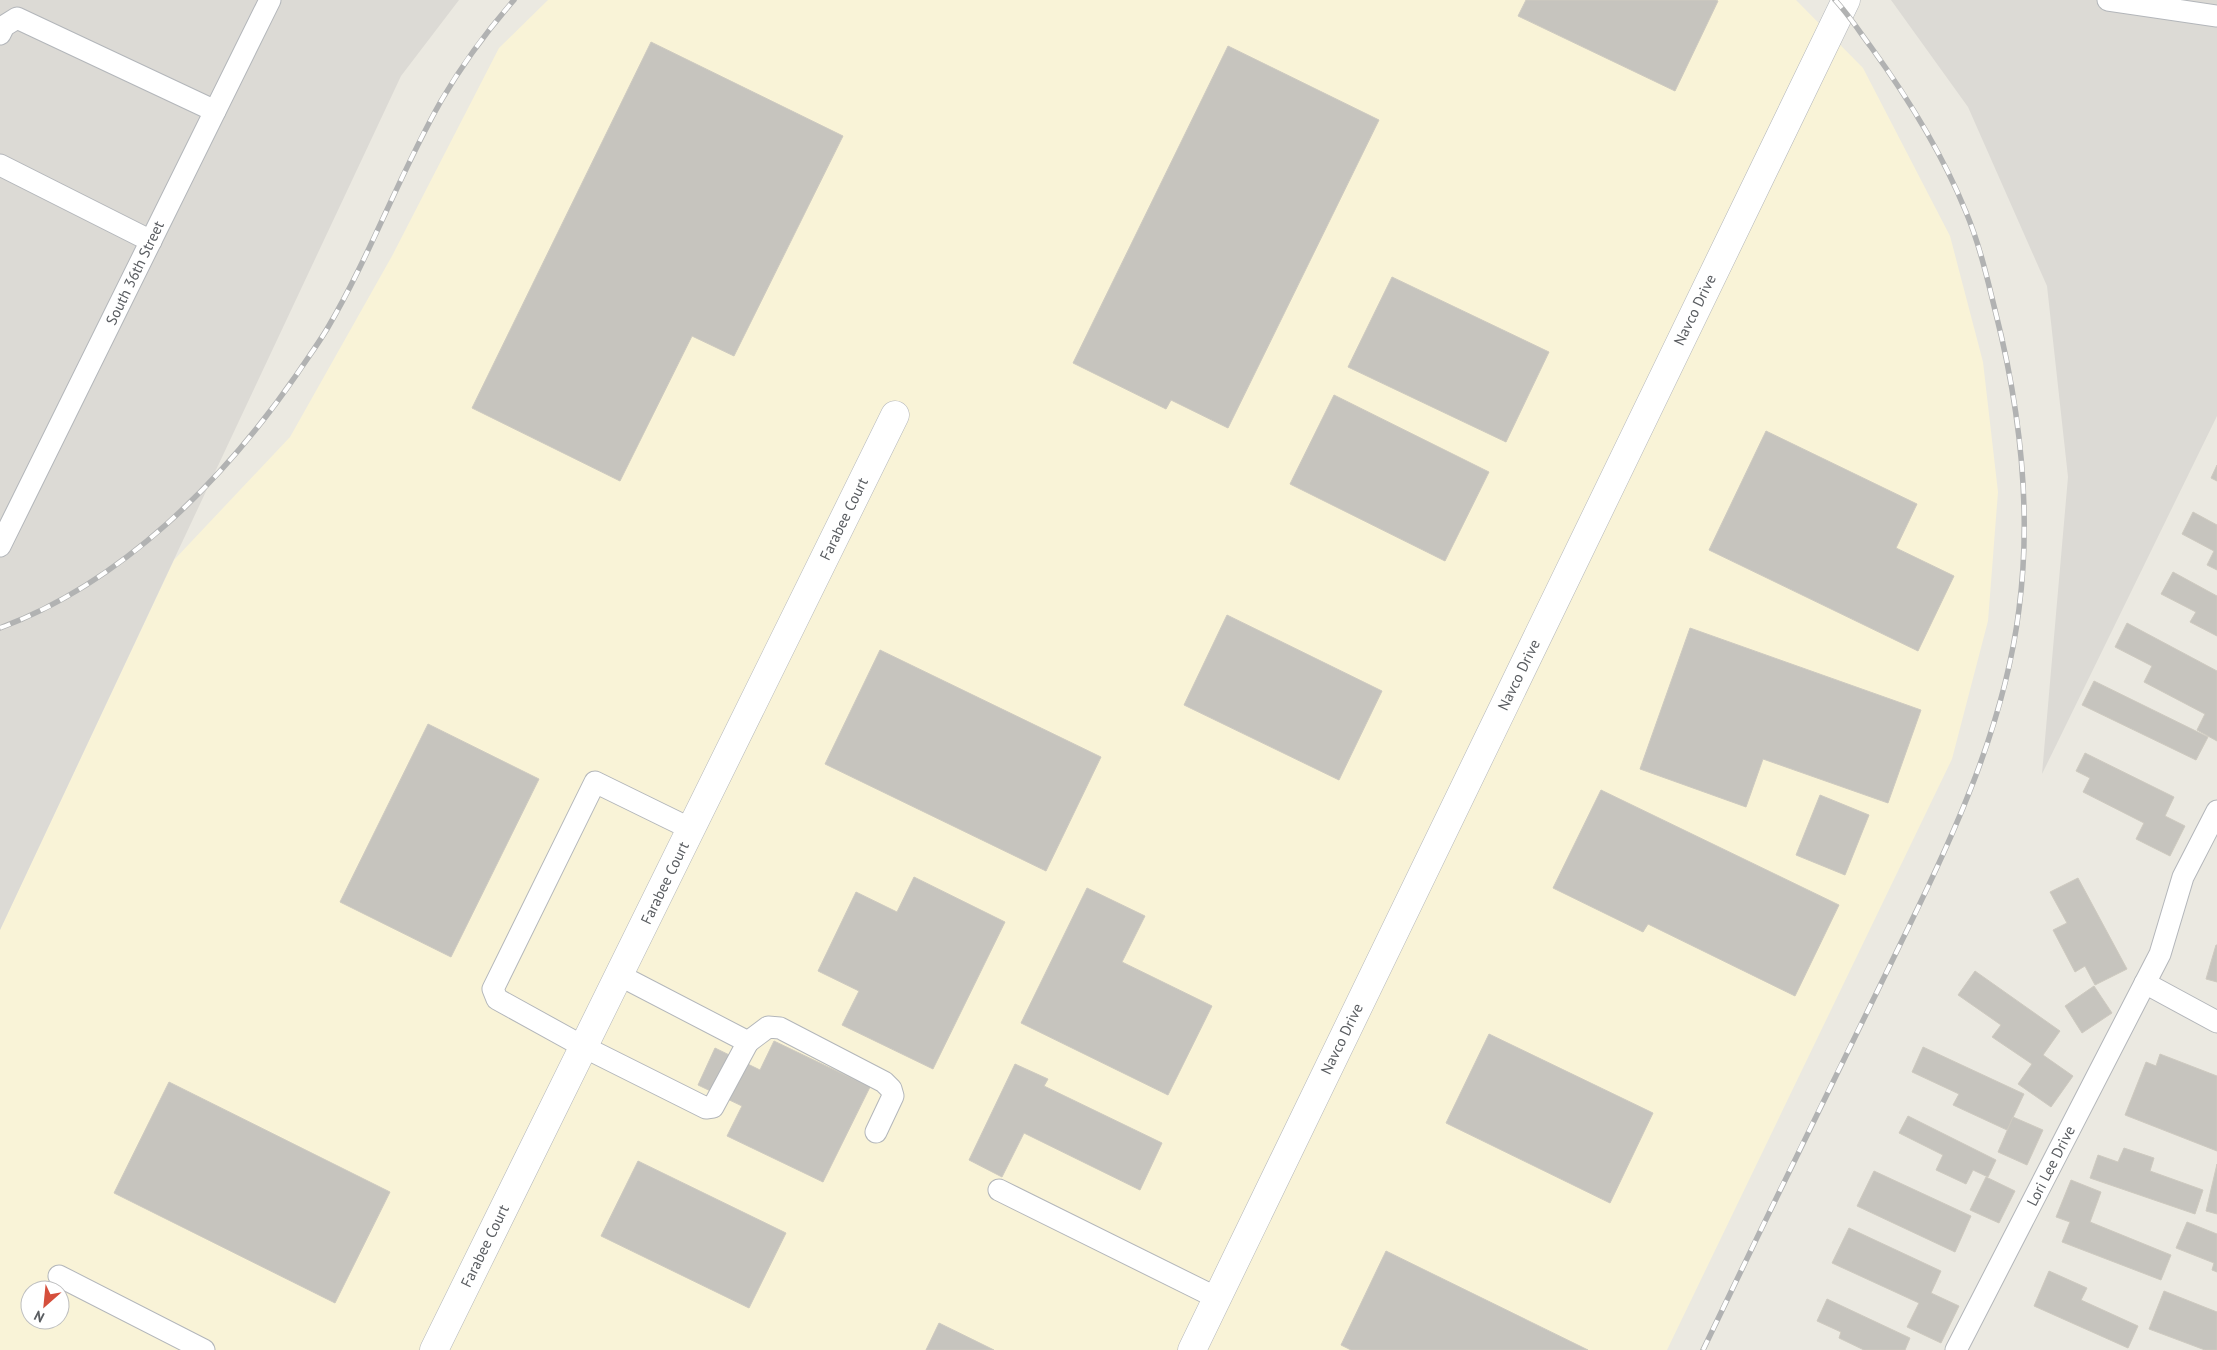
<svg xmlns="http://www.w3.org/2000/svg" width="2217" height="1350" font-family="'PT Sans',sans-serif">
  <rect width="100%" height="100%" fill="#ebe9e1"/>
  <path fill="#f9f3d7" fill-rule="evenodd" d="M 548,0 L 1796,0 L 1863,68 L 1950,236 L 1983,362 L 1998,492 L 1988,621 L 1952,759 L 1667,1350 L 0,1350 L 0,930 L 174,560 L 290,437 L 392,256 L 499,48 ZM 30,1290 L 60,1290 L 60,1320 L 30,1320 Z"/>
  <g fill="#dcdad5">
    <path d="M 0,0 L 459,0 L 401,76 L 0,930 Z"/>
    <path d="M 1891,0 L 2217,0 L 2217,416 L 2042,774 L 2068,477 L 2047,286 L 1968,107 Z"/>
  </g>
  <g fill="#c6c4be" stroke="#cecac0">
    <path d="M 1526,0 L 1716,0 L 1718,1 L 1675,91 L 1518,16 Z"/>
    <path d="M 651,42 L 843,136 L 734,356 L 692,336 L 620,481 L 472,408 Z"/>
    <path d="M 1228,46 L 1379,120 L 1228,428 L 1171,400 L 1166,409 L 1073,363 Z"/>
    <path d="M 1392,277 L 1549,352 L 1506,442 L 1348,367 Z"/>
    <path d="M 1334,395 L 1489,472 L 1445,561 L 1290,484 Z"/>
    <path d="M 1766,431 L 1917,504 L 1896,548 L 1954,576 L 1918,651 L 1709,550 Z"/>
    <path d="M 2217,465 L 2217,481 L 2211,478 Z"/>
    <path d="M 2193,512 L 2217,525 L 2217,570 L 2207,565 L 2214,551 L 2182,534 Z"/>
    <path d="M 2173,572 L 2217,596 L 2217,636 L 2190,622 L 2196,612 L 2161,594 Z"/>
    <path d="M 1227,615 L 1382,691 L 1339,780 L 1184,705 Z"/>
    <path d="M 2127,623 L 2217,671 L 2217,741 L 2197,730 L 2205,714 L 2144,682 L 2152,666 L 2115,647 Z"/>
    <path d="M 1690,628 L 1921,710 L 1888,803 L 1763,759 L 1746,807 L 1640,769 Z"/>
    <path d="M 880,650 L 1101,757 L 1046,871 L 825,764 Z"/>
    <path d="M 2094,681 L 2208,737 L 2196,760 L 2082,705 Z"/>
    <path d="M 428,724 L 539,779 L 451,957 L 340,902 Z"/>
    <path d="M 2085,753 L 2174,797 L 2165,816 L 2185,826 L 2170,856 L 2136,839 L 2144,823 L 2083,792 L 2090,778 L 2076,771 Z"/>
    <path d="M 1601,790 L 1839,905 L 1795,996 L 1648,924 L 1643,932 L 1553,888 Z"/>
    <path d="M 1820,795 L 1869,815 L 1845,875 L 1796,855 Z"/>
    <path d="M 914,877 L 1005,922 L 933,1069 L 842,1025 L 859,991 L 818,971 L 856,892 L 897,912 Z"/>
    <path d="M 2078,878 L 2127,969 L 2095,985 L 2085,966 L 2075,972 L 2053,930 L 2067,923 L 2050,892 Z"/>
    <path d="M 1087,888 L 1145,916 L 1122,962 L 1212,1006 L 1168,1095 L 1021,1023 Z"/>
    <path d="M 2216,945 L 2217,945 L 2217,982 L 2206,979 Z"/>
    <path d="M 1975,971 L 2060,1031 L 2043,1055 L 2073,1076 L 2051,1107 L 2018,1084 L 2032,1064 L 1992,1037 L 2001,1025 L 1958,995 Z"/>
    <path d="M 2094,986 L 2112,1013 L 2082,1033 L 2065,1006 Z"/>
    <path d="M 1489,1034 L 1653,1113 L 1610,1203 L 1446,1123 Z"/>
    <path d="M 774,1041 L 870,1087 L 823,1182 L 727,1136 L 742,1106 L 698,1085 L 715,1048 L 760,1070 Z"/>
    <path d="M 1923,1047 L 2024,1094 L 2007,1130 L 1953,1105 L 1959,1094 L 1912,1072 Z"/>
    <path d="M 2160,1054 L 2217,1076 L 2217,1151 L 2125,1115 L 2146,1062 L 2156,1066 Z"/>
    <path d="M 1015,1064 L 1048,1079 L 1044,1086 L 1162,1143 L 1140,1190 L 1024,1133 L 1002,1177 L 969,1160 Z"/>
    <path d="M 169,1082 L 390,1192 L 335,1303 L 114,1193 Z"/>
    <path d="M 1908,1116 L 1996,1160 L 1988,1177 L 1973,1170 L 1966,1184 L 1936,1170 L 1943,1155 L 1899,1133 Z"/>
    <path d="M 2013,1117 L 2043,1130 L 2027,1165 L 1998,1152 Z"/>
    <path d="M 2124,1148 L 2154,1158 L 2150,1171 L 2203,1190 L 2195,1214 L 2090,1178 L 2098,1155 L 2118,1162 Z"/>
    <path d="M 638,1161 L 786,1233 L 749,1308 L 601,1236 Z"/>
    <path d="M 2217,1164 L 2217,1214 L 2206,1211 Z"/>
    <path d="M 1874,1171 L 1971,1216 L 1955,1252 L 1857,1206 Z"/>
    <path d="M 1986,1177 L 2015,1191 L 1999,1223 L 1970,1210 Z"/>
    <path d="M 2071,1180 L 2101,1192 L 2090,1222 L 2171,1255 L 2161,1280 L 2062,1242 L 2070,1222 L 2056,1217 Z"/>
    <path d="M 2187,1222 L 2217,1234 L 2217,1272 L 2212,1270 L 2214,1263 L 2176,1248 Z"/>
    <path d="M 1849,1228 L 1941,1271 L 1931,1293 L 1959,1306 L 1941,1343 L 1907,1327 L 1919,1303 L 1832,1263 Z"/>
    <path d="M 1386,1251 L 1588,1350 L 1351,1350 L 1341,1345 Z"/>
    <path d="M 2049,1271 L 2087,1288 L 2081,1300 L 2138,1326 L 2128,1348 L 2034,1306 Z"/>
    <path d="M 2164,1291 L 2217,1312 L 2217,1350 L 2205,1350 L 2149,1329 Z"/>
    <path d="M 1827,1299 L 1910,1338 L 1905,1350 L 1864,1350 L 1839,1338 L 1841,1332 L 1817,1321 Z"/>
    <path d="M 939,1323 L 994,1350 L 926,1350 Z"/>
  </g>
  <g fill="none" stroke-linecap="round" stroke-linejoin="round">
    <defs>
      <g id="service">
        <path d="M 2108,0 L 2217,16"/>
        <path d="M 0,34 L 4,26 L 17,18 L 215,111"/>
        <path d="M 0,165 L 151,241"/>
        <path d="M 0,546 L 270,0"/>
        <path d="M 619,975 L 748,1042 L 713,1107 L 706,1108 L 584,1047 L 497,999 L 493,989 L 595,782 L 691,829"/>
        <path d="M 2145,983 L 2217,1022"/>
        <path d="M 748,1042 L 768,1027 L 780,1028 L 884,1082 L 891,1089 L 893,1096 L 876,1132"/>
        <path d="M 999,1190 L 1217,1298"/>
        <path d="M 59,1276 L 204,1350"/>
        <path d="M 1956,1350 L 2160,954 L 2183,877 L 2217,811"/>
      </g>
      <g id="minor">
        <path d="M 434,1350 L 895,415"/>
        <path d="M 1192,1350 L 1846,0"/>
      </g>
    </defs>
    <use href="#service" stroke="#b3b6ba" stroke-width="23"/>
    <use href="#minor" stroke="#b3b6ba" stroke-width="29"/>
    <use href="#service" stroke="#fff" stroke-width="21"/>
    <use href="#minor" stroke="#fff" stroke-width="28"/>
    <defs>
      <g id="rail">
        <path d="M 0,628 C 123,582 224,480 297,374 C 307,359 318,344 327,329 C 370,256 399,175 441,101 C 462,65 486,32 514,0"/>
        <path d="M 1703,1350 C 1759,1233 1816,1116 1873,1000 C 1933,876 2002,748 2019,609 C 2032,509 2020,408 1995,310 C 1987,277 1979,243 1966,212 C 1942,153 1908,98 1871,47 C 1859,31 1848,14 1835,0"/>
      </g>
    </defs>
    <use href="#rail" stroke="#b1b2b2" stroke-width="5.5"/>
    <use href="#rail" stroke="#fff" stroke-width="4" stroke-dasharray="11" stroke-linecap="butt"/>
  </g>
  <g text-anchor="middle" stroke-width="4" stroke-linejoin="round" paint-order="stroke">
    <g font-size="15" fill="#595c60" stroke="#fff">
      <text transform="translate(135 273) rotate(-64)" y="5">South 36th Street</text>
      <text transform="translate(1695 310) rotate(-64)" y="5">Navco Drive</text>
      <text transform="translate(844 519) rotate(-64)" y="5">Farabee Court</text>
      <text transform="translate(1519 675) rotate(-64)" y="5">Navco Drive</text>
      <text transform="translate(665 883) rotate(-64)" y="5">Farabee Court</text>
      <text transform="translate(1342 1039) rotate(-64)" y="5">Navco Drive</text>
      <text transform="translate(2051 1166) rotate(-63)" y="5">Lori Lee Drive</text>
      <text transform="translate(485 1246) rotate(-64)" y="5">Farabee Court</text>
    </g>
  </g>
  <g transform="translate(45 1305) rotate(207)"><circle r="24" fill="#ffffff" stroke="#bdbebf"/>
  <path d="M0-4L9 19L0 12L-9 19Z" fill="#d54f3c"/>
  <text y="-8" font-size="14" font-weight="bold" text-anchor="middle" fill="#595c60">N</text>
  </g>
</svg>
